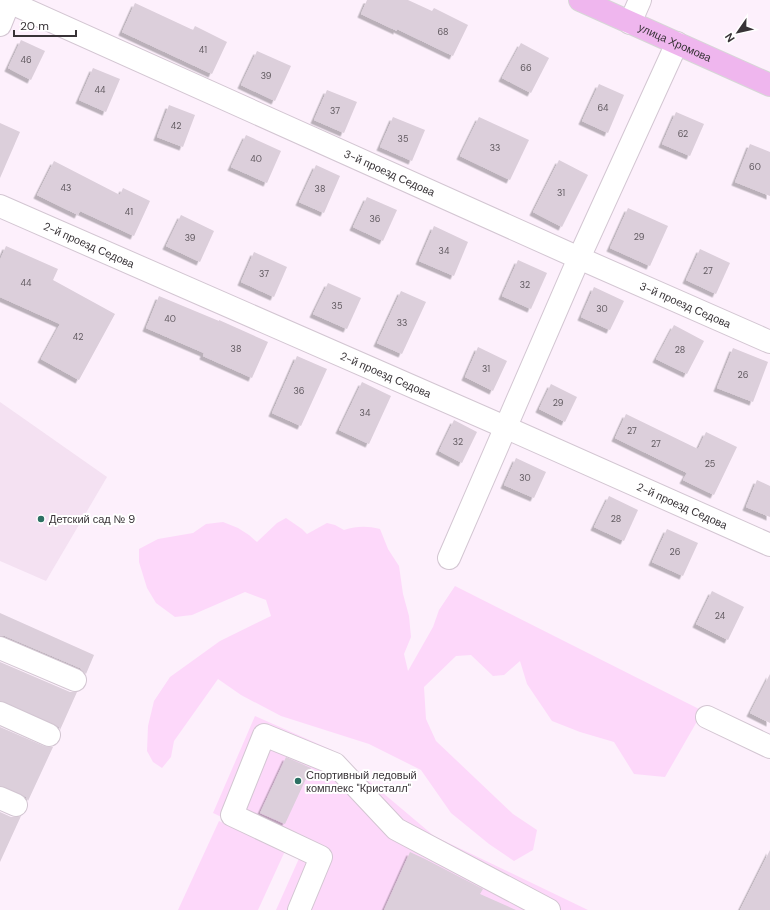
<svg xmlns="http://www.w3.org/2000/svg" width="770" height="910" font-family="'DM Sans',sans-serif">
  <defs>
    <filter id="shadow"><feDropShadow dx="-3.5" dy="3.5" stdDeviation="0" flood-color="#0004"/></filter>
  </defs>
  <rect width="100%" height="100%" fill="#fdf0fc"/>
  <path fill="#f4e1f2" d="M 0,402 L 107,477 L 46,581 L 0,561 Z"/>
  <g fill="#fdd8fa">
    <path d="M 286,518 L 302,529 L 307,534 L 327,523 L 335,525 L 344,530 C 357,526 367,526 380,529 L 388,549 L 399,566 L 403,594 L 409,616 L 411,637 L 404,654 L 408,671 L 433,627 L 439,610 L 455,586 L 703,711 L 665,777 L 634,774 L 614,742 L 580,732 L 552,721 L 527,684 L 520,661 L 504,675 L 493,676 L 471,655 L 456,656 L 424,687 L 426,719 L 436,741 L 513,814 L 537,830 L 533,850 L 514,861 L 489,844 L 451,813 L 421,770 L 369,744 L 281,716 L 241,695 L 218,679 L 174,741 L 171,757 L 162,768 L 153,762 L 147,751 L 148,726 L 154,701 L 170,677 L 220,641 L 271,616 L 266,600 L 245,592 L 192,615 L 175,617 L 156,603 L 147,588 L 139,562 L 139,549 L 158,539 L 193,533 L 206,524 L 223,522 L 238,528 L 249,535 L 257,542 L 277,523 Z"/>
    <path d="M 255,716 L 332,750 L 434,836 L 588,910 L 276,910 L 301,854 L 213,813 Z"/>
    <path d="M 219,821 L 285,851 L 258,910 L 178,910 Z"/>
  </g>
  <g fill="#dccfdb" filter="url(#shadow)">
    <path d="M 367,0 L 408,0 L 432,11 L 434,8 L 468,25 L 453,56 L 397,29 L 397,31 L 361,14 Z"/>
    <path d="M 135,3 L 193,30 L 195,26 L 227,42 L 212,74 L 122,32 Z"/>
    <path d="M 21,40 L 45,51 L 31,80 L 8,68 Z"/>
    <path d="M 521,43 L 549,58 L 531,93 L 502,78 Z"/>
    <path d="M 257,51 L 291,66 L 275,101 L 241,85 Z"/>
    <path d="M 93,68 L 120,79 L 106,112 L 79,100 Z"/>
    <path d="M 599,84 L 624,95 L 608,133 L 582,121 Z"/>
    <path d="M 327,90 L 357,102 L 344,133 L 314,120 Z"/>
    <path d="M 169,105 L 195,115 L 183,147 L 157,137 Z"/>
    <path d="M 676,112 L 704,124 L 690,156 L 662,144 Z"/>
    <path d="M 393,117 L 425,130 L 412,161 L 380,147 Z"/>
    <path d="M 479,117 L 529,140 L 510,180 L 460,156 Z"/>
    <path d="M 0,123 L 20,132 L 0,178 Z"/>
    <path d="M 246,135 L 281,151 L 267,183 L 231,167 Z"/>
    <path d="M 750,144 L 770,152 L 770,196 L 735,182 Z"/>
    <path d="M 559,160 L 588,175 L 562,227 L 533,212 Z"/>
    <path d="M 54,161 L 120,195 L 123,188 L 150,201 L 134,236 L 80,211 L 78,215 L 37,195 Z"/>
    <path d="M 316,165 L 340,176 L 324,213 L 299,202 Z"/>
    <path d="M 367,197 L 397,210 L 383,241 L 353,227 Z"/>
    <path d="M 628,208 L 668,226 L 650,266 L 610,248 Z"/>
    <path d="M 181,215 L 214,231 L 200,262 L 166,246 Z"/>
    <path d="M 434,226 L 468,242 L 454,276 L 419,261 Z"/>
    <path d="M 6,246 L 58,269 L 53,280 L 115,314 L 79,380 L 41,359 L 60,324 L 0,297 L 0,260 Z"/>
    <path d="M 700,249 L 730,263 L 716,294 L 686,280 Z"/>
    <path d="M 254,252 L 287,267 L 274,297 L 241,282 Z"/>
    <path d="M 518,260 L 547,273 L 531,309 L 502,296 Z"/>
    <path d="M 328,283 L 361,298 L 347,329 L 313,314 Z"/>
    <path d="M 594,287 L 624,301 L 610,330 L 581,317 Z"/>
    <path d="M 401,291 L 426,302 L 402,354 L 377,343 Z"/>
    <path d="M 159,296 L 219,321 L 219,320 L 268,342 L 252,378 L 203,356 L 204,353 L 146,328 Z"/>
    <path d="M 674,325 L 704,341 L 687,374 L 656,359 Z"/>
    <path d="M 478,347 L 507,361 L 493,391 L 465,377 Z"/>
    <path d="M 733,348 L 768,362 L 753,402 L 717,388 Z"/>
    <path d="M 297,356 L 327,369 L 301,426 L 272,413 Z"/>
    <path d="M 362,382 L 391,396 L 369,444 L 339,430 Z"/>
    <path d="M 551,384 L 577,397 L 565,422 L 539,409 Z"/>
    <path d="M 626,414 L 698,449 L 706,432 L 737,447 L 714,495 L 683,480 L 687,473 L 615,438 Z"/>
    <path d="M 454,420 L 477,432 L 462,463 L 439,451 Z"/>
    <path d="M 516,458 L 546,472 L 534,498 L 504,485 Z"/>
    <path d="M 757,480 L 770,486 L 770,517 L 746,507 Z"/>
    <path d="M 609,496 L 638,510 L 624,541 L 594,527 Z"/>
    <path d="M 667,529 L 698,543 L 683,576 L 652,562 Z"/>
    <path d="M 712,591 L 744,607 L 728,640 L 696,624 Z"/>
    <path d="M 0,613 L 94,655 L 86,674 L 80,668 L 5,636 L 0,636 Z"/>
    <path d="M 0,662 L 70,692 L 77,692 L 60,730 L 59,727 L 54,724 L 5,702 L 0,701 Z"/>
    <path d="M 770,674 L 770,723 L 750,713 Z"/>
    <path d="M 0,727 L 44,746 L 50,747 L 53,747 L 28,801 L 26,797 L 21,794 L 5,787 L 0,786 Z"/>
    <path d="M 286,757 L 311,768 L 285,824 L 260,813 Z"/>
    <path d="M 0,812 L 11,817 L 17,817 L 21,816 L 0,862 Z"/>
    <path d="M 770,850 L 770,910 L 740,910 Z"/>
    <path d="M 410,852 L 425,859 L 483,889 L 480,894 L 516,910 L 384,910 Z"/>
  </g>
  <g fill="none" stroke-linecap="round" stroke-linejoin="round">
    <defs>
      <g id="minor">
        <path id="s1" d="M 9,2 L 579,258 L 770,342"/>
        <path d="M 630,23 L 640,0"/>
        <path d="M 0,25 L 10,0"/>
        <path id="s2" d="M 0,206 L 505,427 L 770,545"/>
        <path d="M 449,558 L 579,258 L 677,43"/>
        <path d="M 0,648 L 75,680"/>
        <path d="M 0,713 L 49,735"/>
        <path d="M 707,717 L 770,747"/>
        <path d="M 0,798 L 16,805"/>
        <path d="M 299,910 L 321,857 L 232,815 L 264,735 L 335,764 L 396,829 L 549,910"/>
      </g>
      <g id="major">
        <path id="s3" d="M 580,0 L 770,85"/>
      </g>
    </defs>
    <use href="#minor" stroke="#d3c6d2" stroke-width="24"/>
    <use href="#major" stroke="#d7d6d7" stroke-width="24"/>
    <use href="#minor" stroke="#fff" stroke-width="22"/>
    <use href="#major" stroke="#efb6ee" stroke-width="22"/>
  </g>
  <g fill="#2c7063" stroke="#fff" stroke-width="1.5">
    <circle cx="41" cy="519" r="4"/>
    <circle cx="298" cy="781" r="4"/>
  </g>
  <g text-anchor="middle" stroke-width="4" stroke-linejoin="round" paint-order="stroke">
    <g font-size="9" fill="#615a60">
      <text x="443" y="35">68</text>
      <text x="203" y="53">41</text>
      <text x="26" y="63">46</text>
      <text x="526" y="71">66</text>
      <text x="266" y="79">39</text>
      <text x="100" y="93">44</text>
      <text x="603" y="111">64</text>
      <text x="335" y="114">37</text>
      <text x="176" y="129">42</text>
      <text x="683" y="137">62</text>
      <text x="403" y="142">35</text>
      <text x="495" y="151">33</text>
      <text x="256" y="162">40</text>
      <text x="755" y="170">60</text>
      <text x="66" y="191">43</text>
      <text x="320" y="192">38</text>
      <text x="561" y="196">31</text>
      <text x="129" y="215">41</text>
      <text x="375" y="222">36</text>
      <text x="639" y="240">29</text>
      <text x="190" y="241">39</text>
      <text x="444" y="254">34</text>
      <text x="708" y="274">27</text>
      <text x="264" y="277">37</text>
      <text x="26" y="286">44</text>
      <text x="525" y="288">32</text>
      <text x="337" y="309">35</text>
      <text x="602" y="312">30</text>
      <text x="170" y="322">40</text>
      <text x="402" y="326">33</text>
      <text x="78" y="340">42</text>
      <text x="236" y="352">38</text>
      <text x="680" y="353">28</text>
      <text x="486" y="372">31</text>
      <text x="743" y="378">26</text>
      <text x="299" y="394">36</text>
      <text x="558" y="406">29</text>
      <text x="365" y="416">34</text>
      <text x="632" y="434">27</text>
      <text x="458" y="445">32</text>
      <text x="656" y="447">27</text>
      <text x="710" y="467">25</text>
      <text x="525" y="481">30</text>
      <text x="616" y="522">28</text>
      <text x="675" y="555">26</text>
      <text x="720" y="619">24</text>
    </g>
    <g font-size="11" fill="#383337" stroke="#fff">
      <text dy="4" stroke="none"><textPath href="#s3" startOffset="104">улица Хромова</textPath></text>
      <text dy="4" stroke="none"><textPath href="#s1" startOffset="417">3-й проезд Седова</textPath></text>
      <text dy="4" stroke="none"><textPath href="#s2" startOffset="97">2-й проезд Седова</textPath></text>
      <text dy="4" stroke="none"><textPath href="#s1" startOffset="741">3-й проезд Седова</textPath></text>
      <text dy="4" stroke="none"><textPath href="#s2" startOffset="421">2-й проезд Седова</textPath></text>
      <text dy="4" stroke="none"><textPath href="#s2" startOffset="745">2-й проезд Седова</textPath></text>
    </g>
    <g font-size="11" fill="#383337" stroke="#fff" text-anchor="start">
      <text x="49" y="523">Детский сад № 9</text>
      <text x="306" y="779">Спортивный ледовый<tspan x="306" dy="13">комплекс "Кристалл"</tspan></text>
    </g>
  </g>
  <g transform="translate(738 32) rotate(236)" stroke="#ffffff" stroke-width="3" paint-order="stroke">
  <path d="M0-3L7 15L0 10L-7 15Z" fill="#383337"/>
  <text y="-6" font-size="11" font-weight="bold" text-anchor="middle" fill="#383337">N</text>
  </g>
  <path d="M14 30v6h62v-6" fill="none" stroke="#383337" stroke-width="2"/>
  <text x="20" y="30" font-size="12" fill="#383337" stroke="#ffffff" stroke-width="3" paint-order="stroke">20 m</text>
</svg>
